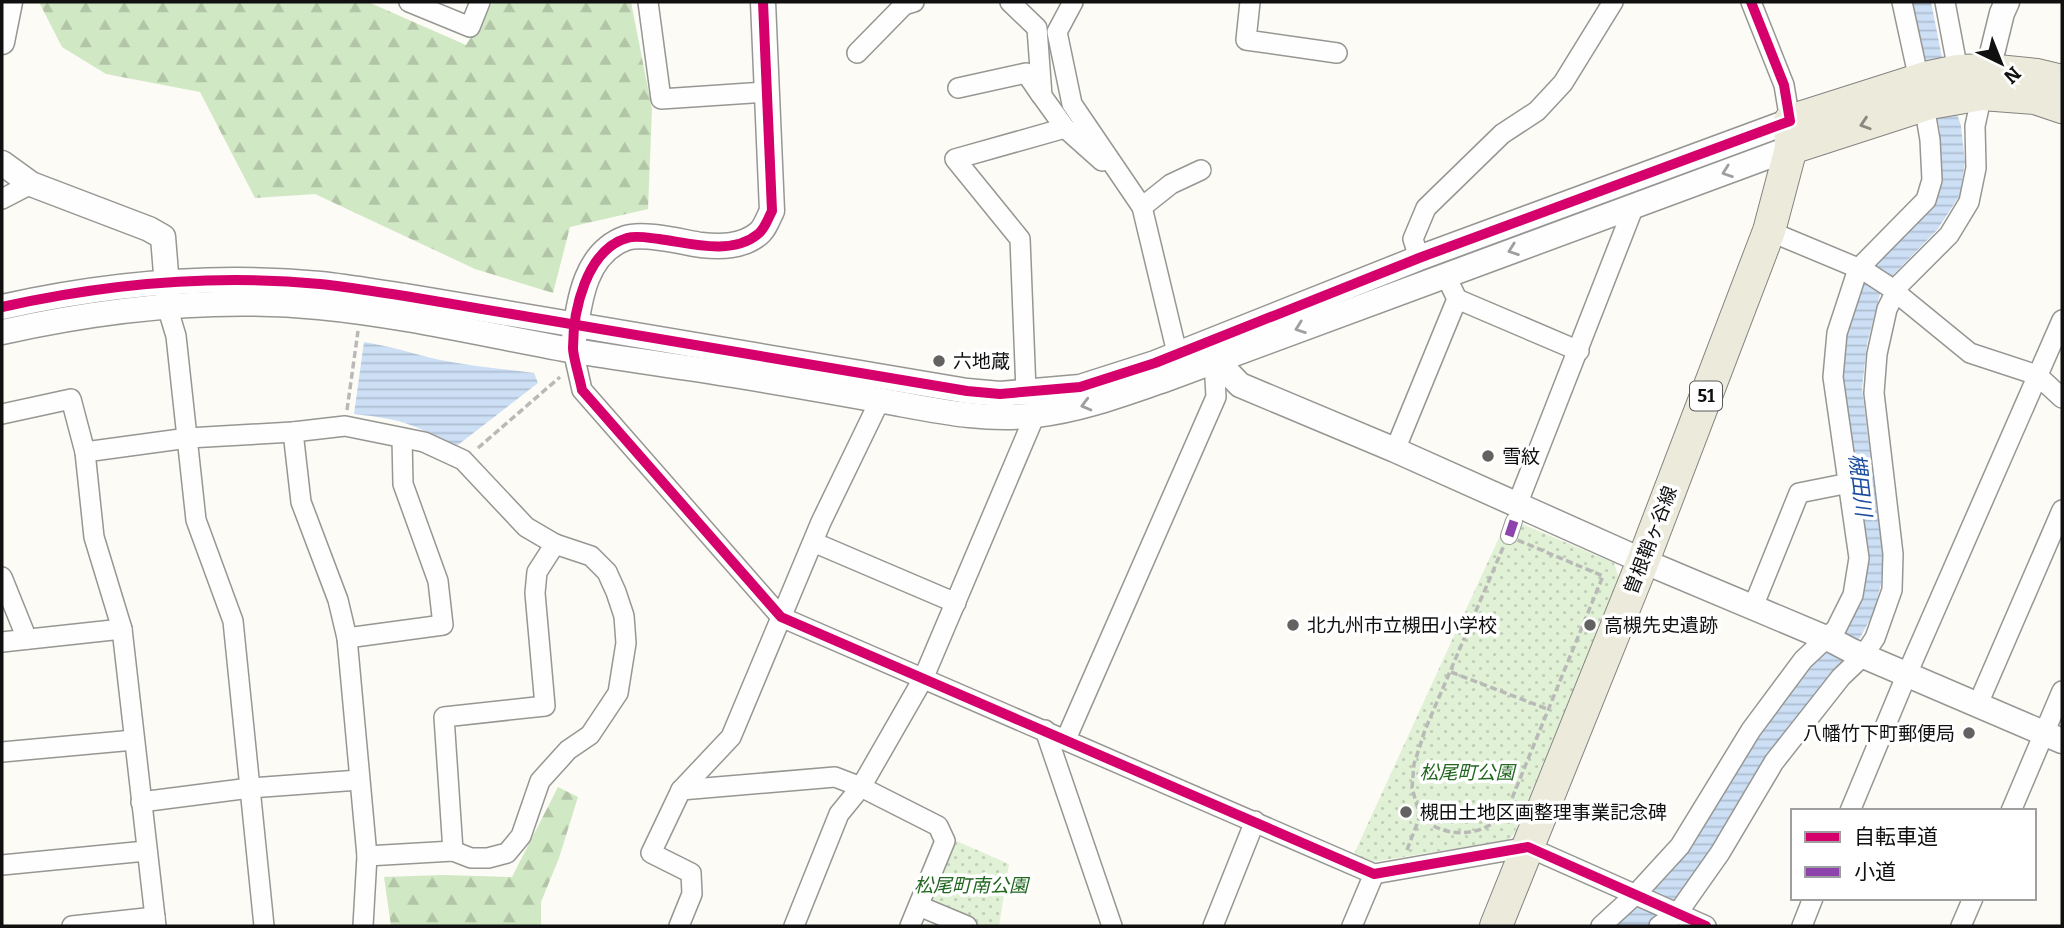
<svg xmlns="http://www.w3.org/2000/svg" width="2064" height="928" font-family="Bitter,'Noto Sans JP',serif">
  <defs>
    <pattern id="grass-dots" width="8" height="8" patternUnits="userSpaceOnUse" patternTransform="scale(1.75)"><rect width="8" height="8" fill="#e1f1d6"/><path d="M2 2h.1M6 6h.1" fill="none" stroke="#c0ceb7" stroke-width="1.8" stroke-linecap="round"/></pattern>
    <pattern id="forest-firs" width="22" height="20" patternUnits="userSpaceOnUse" patternTransform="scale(1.75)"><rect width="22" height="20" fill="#d0e8c4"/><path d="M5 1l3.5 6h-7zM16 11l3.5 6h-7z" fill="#b2c6a7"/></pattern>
    <pattern id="water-rules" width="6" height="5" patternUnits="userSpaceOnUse" patternTransform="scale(1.75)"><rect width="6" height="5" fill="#ccdff5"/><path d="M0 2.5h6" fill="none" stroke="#aebed1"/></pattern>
  </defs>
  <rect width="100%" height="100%" fill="#fcfbf5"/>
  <g fill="url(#grass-dots)">
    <path d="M 1508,518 L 1614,563 L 1619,578 L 1514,834 L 1508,840 L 1372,862 L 1354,854 Z"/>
    <path d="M 954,840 L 1009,864 L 999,926 L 977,926 L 927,904 Z"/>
  </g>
  <g fill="url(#forest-firs)">
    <path d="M 39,2 L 368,2 L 466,45 L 493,2 L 631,2 L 652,109 L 648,209 L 570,227 L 553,293 L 475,269 L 315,194 L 255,198 L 200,92 L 106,74 L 62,47 Z"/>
    <path d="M 558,787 L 578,797 L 559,858 L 541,902 L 541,926 L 391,926 L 384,877 L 442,875 L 512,877 Z"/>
  </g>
  <g fill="url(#water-rules)">
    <path d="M 1910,2 L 1931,2 L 1947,83 L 1961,126 L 1965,162 L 1960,195 L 1937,230 L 1892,276 L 1880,294 L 1867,344 L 1862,388 L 1883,557 L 1881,584 L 1874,612 L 1861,636 L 1680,898 L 1646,926 L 1610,926 L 1637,904 L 1666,876 L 1752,741 L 1856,603 L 1841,397 L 1841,354 L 1859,286 L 1938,175 L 1940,131 Z"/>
    <path d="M 364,342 C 390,346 414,354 440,360 C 471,366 502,369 534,373 L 538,383 L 454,448 C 417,423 397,419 354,414 Z"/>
  </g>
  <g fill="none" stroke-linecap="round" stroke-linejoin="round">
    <defs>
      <path id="pedestrian" d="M 1509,536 L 1514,521"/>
      <g id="minor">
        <path d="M 409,2 L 470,27 L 480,2"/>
        <path d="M 648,2 L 661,99 L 766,92"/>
        <path d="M 1010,2 L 1037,28 L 1042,96 L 1065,128 L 1102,161"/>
        <path d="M 1073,2 L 1057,32 L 1072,104 L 1142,207 L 1177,353"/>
        <path d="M 1250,2 L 1246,40 L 1337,53"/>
        <path d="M 1751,2 L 1784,85 L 1790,121"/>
        <path d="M 1902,2 L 1919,80"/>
        <path d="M 1945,2 L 1958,71"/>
        <path d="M 857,53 L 904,5 L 914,2"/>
        <path d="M 958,88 L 1026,73 L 1041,95"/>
        <path d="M 2,199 L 31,184"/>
        <path d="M 1142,207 L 1171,184 L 1201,170"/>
        <path d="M 1769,231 L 1865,271 L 1888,286 L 1970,353 L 2037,375 L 2062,398"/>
        <path d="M 1419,258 L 1413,239 L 1426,208 L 1502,134 L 1537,111 L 1563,83 L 1613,2"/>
        <path d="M 1457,299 L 1579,351"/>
        <path d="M 167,306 L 176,336 L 196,520 L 233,621 L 264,926"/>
        <path d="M 573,350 L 582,390 L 781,617 L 1374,874 L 1528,847 L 1706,926"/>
        <path d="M 1026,391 L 1020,239 L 955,159 L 1065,128"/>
        <path d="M 2,414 L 71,399 L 85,452 L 94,537 L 122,629 L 156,926"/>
        <path d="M 293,432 L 301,502 L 338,600 L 347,638 L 367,856 L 363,926"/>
        <path d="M 1395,450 L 1457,299 L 1445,274"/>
        <path d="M 85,452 L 188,438 L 293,432 L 345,426 L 424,442 L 463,460 L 526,527 L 555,544 L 537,572 L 535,593 L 545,706 L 444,717 L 453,851"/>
        <path d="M 1517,505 L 1634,206"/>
        <path d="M 813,542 L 956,603"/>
        <path d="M 2,577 L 27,639"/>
        <path d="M 1753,607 L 1799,493 L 1849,483"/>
        <path d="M 347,638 L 443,625 L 438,581 L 403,484 L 402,438"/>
        <path d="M 2,642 L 122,629"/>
        <path d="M 1978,704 L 2062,510"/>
        <path d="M 1045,730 L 1112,926"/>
        <path d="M 1066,739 L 1216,397 L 1214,360"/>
        <path d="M 2,752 L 134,740"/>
        <path d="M 681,790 L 835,777 L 861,787 L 938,826 L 945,841 L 910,926"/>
        <path d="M 141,802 L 250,788 L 359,780"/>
        <path d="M 1850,811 L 1907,674 L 2062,320"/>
        <path d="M 2011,811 L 2062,691"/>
        <path d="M 367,856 L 453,851 L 471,858 L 488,858 L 507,853 L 521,836 L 540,781 L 568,750 L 590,735 L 618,693 L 626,643 L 624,616 L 616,592 L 607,572 L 591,556 L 555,544"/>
        <path d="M 2,865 L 146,851"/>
        <path d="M 919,906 L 967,926"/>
        <path d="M 72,926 L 155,917"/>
        <path d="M 679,926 L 692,894 L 691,873 L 651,853 L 681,790 L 731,737 L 821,522 L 880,400"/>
        <path d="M 794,926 L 839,814 L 861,787 L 923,679 L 1035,415 L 1036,405"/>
        <path d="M 1213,926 L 1255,821"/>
        <path d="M 1352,926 L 1374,874"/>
        <path d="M 1601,926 L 1636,894 L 1680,846 L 1751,730 L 1803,660 L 1836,629 L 1853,595 L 1859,558 L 1833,377 L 1837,333 L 1858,269 L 1926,200 L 1932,180 L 1930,140 L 1924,105"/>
        <path d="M 1659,926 L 1677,914 L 1720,853 L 1774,762 L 1841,677 L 1863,656 L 1875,638 L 1892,590 L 1893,554 L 1874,393 L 1877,354 L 1887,309 L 1899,285 L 1949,235 L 1969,202 L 1976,168 L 1975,126 L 1982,94"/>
        <path d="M 1802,926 L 1813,898"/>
        <path d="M 1961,926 L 1973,898"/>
      </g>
      <g id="tertiary">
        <path d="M 2,42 L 10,2"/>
        <path d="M 1984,86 L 2002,13 L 2007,2"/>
        <path d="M 2,163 L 31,184 L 149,229 L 163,237 L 168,298"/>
        <path d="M 2,307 C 105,284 215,274 320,284 C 348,287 377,292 405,296 L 967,391 L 1000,394 L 1080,387 L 1155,363 L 1419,258 L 1790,121"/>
        <path d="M 2,332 C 105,309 213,297 319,307 C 403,315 486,335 569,350 C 623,359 678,366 733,375 C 783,383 834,392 884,401 C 934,410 985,422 1036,415 C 1080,410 1120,395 1161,381 L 1791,148"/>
        <path d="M 574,339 C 579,303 584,253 626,238 C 643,232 682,242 701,245 C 721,247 742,247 758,234 C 765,229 768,218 772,211 L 763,2"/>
        <path d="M 1206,350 L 1240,385 L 1395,450 L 1643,561 L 1833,641 L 1852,651 L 2062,741"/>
      </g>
      <g id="primary">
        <path d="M 1791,148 L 1930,103 L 1982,94 L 2035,98 L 2062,107"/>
        <path d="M 1496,926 L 1643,561 L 1769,231 L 1791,148 L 1790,121 L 1925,78 L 1958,71 L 1987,70 L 2037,75 L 2062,81"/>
      </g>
    </defs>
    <use href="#pedestrian" stroke="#969693" stroke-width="18"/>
    <use href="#minor" stroke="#969693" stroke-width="22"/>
    <use href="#tertiary" stroke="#969693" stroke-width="27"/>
    <use href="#primary" stroke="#848380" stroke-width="34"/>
    <g stroke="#b9b9b8" stroke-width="3.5" stroke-dasharray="7 3.5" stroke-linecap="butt">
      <path d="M 347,410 L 358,331"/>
      <path d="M 478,448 L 560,377"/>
      <path d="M 1508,536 L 1603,576 L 1508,808 C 1494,830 1463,839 1438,828 C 1432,826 1426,820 1420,816 L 1412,788 L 1414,764 L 1425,730 Z"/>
      <path d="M 1451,672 L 1547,709"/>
      <path d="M 1407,850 L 1420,816"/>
    </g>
    <use href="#pedestrian" stroke="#fffefe" stroke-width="16"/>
    <use href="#minor" stroke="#fffefe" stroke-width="19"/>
    <use href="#tertiary" stroke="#fffefe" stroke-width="24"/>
    <use href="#primary" stroke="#ecebdb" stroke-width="32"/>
    <path stroke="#8e44ad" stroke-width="9" stroke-dasharray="18 9" stroke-linecap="butt" d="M 1509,536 L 1514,521"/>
    <defs>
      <g id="cycleway">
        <path d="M 763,2 L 772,211 C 768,218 765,229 758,234 C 732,256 689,243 659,239 C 649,238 637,235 627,238 C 586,250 573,311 573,348 C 573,357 580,379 582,390 L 781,617 L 1374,874 L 1528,847 L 1706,926"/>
        <path d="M 2,307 C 105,284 215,274 320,284 C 348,287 377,292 405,296 L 967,391 L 1000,394 L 1080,387 L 1155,363 L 1419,258 L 1790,121 L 1784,85 L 1751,2"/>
      </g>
    </defs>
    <use href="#cycleway" stroke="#fff" stroke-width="15"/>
    <use href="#cycleway" stroke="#d6006c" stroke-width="10"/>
  </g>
  <defs><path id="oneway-chevron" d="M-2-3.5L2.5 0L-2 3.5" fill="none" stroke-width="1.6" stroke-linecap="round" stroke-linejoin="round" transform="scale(1.75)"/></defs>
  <use stroke="#898880" href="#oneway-chevron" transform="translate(1865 124) rotate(162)"/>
  <g stroke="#9f9f9f">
    <use href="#oneway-chevron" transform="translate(1727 172) rotate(160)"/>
    <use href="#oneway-chevron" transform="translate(1513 250) rotate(160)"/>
    <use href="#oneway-chevron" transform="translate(1300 328) rotate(160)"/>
    <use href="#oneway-chevron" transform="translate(1086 405) rotate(165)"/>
  </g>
  <g fill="#636260" stroke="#fff" stroke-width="2.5">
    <circle cx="939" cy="361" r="7"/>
    <circle cx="1488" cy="456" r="7"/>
    <circle cx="1293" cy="625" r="7"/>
    <circle cx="1590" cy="625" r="7"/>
    <circle cx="1969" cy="733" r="7"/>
    <circle cx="1406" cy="812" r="7"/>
  </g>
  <g text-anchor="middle" stroke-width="7" stroke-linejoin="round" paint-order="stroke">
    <rect fill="#fff" stroke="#585858" stroke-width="2" x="1690" y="381.5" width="32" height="29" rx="5"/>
    <g font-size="18" font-weight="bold" fill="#101010">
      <text x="1706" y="402">51</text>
    </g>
    <g font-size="19" fill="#101010" stroke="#fff" text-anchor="start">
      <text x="953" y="368">六地蔵</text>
      <text x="1502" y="463">雪紋</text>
      <text x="1307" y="632">北九州市立槻田小学校</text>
      <text x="1604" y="632">高槻先史遺跡</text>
      <text x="1955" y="740" text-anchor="end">八幡竹下町郵便局</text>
      <text x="1420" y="819">槻田土地区画整理事業記念碑</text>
    </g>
    <g font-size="19" fill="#101010" stroke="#fff">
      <text transform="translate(1650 540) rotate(-69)" y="7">曽根鞘ヶ谷線</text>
    </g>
    <g font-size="19" font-style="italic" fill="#226720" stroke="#fff">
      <text x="1467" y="779">松尾町公園</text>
      <text x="971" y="892">松尾町南公園</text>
    </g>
    <g font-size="21" font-style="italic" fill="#1a4da0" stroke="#fff">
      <text transform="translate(1860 485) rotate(83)" y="7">槻田川</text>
    </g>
  </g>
  <rect width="2064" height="928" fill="none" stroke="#101010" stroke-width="7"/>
  <rect x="1791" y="809" width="245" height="91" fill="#ffffff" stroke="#9f9f9f" stroke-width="2"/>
  <rect x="1805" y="832" width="35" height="10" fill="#d6006c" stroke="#9f9f9f" stroke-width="2"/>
  <text x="1854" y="844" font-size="21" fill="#101010">自転車道</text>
  <rect x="1805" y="867" width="35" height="10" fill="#8e44ad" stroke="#9f9f9f" stroke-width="2"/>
  <text x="1854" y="879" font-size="21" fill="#101010">小道</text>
  <g transform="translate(2001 63) rotate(137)" stroke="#ffffff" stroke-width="5" paint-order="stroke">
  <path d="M0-5L12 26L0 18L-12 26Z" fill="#101010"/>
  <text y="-10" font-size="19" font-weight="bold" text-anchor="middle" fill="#101010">N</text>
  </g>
</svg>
